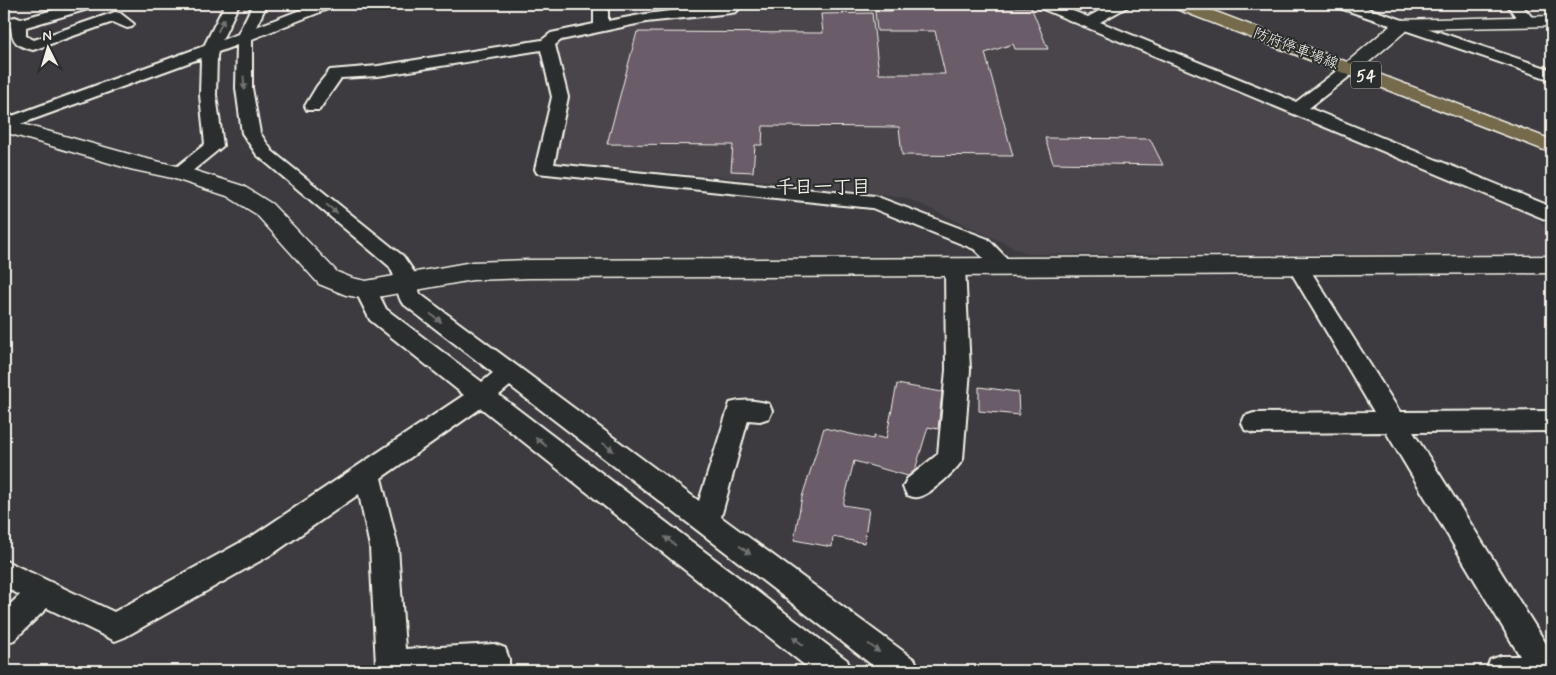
<svg xmlns="http://www.w3.org/2000/svg" width="1556" height="675" font-family="Mynerve,'Klee One',sans-serif">
  <rect width="100%" height="100%" fill="#3d3b40"/>
  <filter id="ink" filterUnits="userSpaceOnUse"><feTurbulence type="fractalNoise" baseFrequency=".02" numOctaves="2"/><feDisplacementMap in="SourceGraphic" scale="10" xChannelSelector="R" yChannelSelector="G"/><feConvolveMatrix kernelMatrix="1 2 1 2 8 2 1 2 1" color-interpolation-filters="sRGB"/></filter>
  <g filter="url(#ink)">
    <path fill="#4a454c" d="M 896,4 L 1032,4 L 1536,217 L 1552,235 L 1552,254 L 1028,254 L 907,198 L 781,182 L 552,162 L 569,96 L 554,44 L 566,36 L 671,17 L 726,12 L 858,11 Z"/>
    <g fill="#6a5c69" stroke="#f4f1e8">
      <path d="M 946,4 L 1012,4 L 1014,7 L 1031,7 L 1048,49 L 1015,49 L 1013,44 L 985,53 L 1013,156 L 902,155 L 899,127 L 763,126 L 762,145 L 755,145 L 753,172 L 731,171 L 733,145 L 607,144 L 637,32 L 823,33 L 821,14 L 872,13 L 879,74 L 945,74 L 935,31 L 877,31 L 875,11 L 892,11 L 891,7 L 947,6 Z"/>
      <path d="M 1045,138 L 1150,139 L 1163,165 L 1053,163 Z"/>
      <path d="M 897,384 L 942,392 L 938,429 L 928,427 L 915,470 L 908,476 L 854,461 L 843,505 L 869,509 L 864,543 L 833,537 L 832,547 L 794,540 L 802,497 L 824,428 L 873,439 L 874,436 L 886,439 Z"/>
      <path d="M 979,387 L 1018,392 L 1019,415 L 979,411 Z"/>
    </g>
    <g fill="none" stroke-linecap="round" stroke-linejoin="round">
      <defs>
        <g id="street">
          <path d="M 75,4 L 97,4 L 95,7 L 26,27 L 26,36 L 34,40 L 115,12 L 120,13 L 134,24 L 132,27 L 127,28 L 113,22 L 33,50 C 18,46 12,43 11,27 L 4,28 L 4,20 L 15,17 L 21,19 Z"/>
          <path d="M 225,4 L 239,4 L 222,40 L 238,34 L 253,4 L 267,4 L 256,27 L 316,4 L 335,4 L 333,7 L 252,39 L 252,88 L 260,133 L 272,151 L 403,256 L 414,272 L 420,294 L 699,501 L 730,403 C 743,399 756,400 769,404 L 772,411 L 769,418 L 760,421 L 748,420 L 721,517 L 915,660 L 919,671 L 880,671 L 510,386 L 499,395 L 847,660 L 851,671 L 812,671 L 481,408 L 381,478 L 398,547 L 405,649 L 494,644 L 505,648 L 509,659 L 509,671 L 378,671 L 376,665 L 370,547 L 359,494 L 274,553 L 125,637 L 115,641 L 47,608 L 14,640 L 4,644 L 4,610 L 20,595 L 4,587 L 4,560 L 114,612 L 254,535 L 464,395 L 370,320 L 355,290 L 358,285 L 366,283 L 374,285 L 386,309 L 482,382 L 493,373 L 402,303 C 395,291 397,277 389,266 L 257,155 L 242,133 L 236,88 L 237,45 L 218,52 L 217,56 L 216,95 L 223,146 L 185,177 L 178,179 L 171,177 L 169,173 L 205,144 L 200,95 L 201,58 L 4,130 L 4,119 L 204,46 Z"/>
          <path d="M 594,4 L 608,4 L 608,21 L 646,14 L 729,4 L 744,4 L 736,12 L 731,13 L 646,22 L 561,40 L 555,45 L 568,97 L 554,164 L 875,196 L 988,239 L 1015,267 L 1012,272 L 1005,274 L 998,272 L 974,249 L 872,208 L 537,173 L 535,169 L 552,97 L 541,50 L 378,76 L 341,78 L 319,110 L 307,110 L 305,106 L 317,86 L 330,70 L 378,66 L 542,40 L 551,33 L 594,24 Z"/>
          <path d="M 1036,4 L 1055,4 L 1088,17 L 1112,4 L 1129,4 L 1127,7 L 1100,22 L 1296,102 L 1343,66 L 1355,66 L 1357,69 L 1355,72 L 1309,108 L 1552,207 L 1552,222 L 1038,7 Z"/>
          <path d="M 1335,4 L 1355,4 L 1552,70 L 1552,80 L 1337,7 Z"/>
          <path d="M 1507,4 L 1521,4 L 1535,21 L 1533,24 C 1521,27 1513,13 1507,4 Z"/>
          <path d="M 955,260 L 962,262 L 965,267 L 970,370 L 963,459 C 957,470 930,495 918,497 C 914,498 911,496 907,495 L 903,487 L 907,479 L 938,454 L 946,370 L 945,267 L 948,262 Z"/>
          <path d="M 1298,260 L 1305,262 L 1400,412 L 1552,411 L 1552,431 L 1413,432 L 1552,653 L 1552,671 L 1486,671 L 1490,660 L 1501,656 L 1520,656 L 1386,432 L 1254,433 L 1245,430 L 1242,423 L 1245,416 L 1254,413 L 1374,412 L 1288,267 L 1291,262 Z"/>
        </g>
        <g id="secondary">
          <path d="M 1552,16 L 1552,26 L 1408,29 L 1356,73 L 1349,75 L 1342,73 L 1339,69 L 1397,20 Z"/>
          <path d="M 4,119 L 143,158 L 186,168 L 243,186 L 272,204 L 337,272 L 352,278 L 366,281 L 472,262 L 529,260 L 1552,256 L 1552,273 L 529,278 L 472,280 L 366,299 L 346,295 L 319,284 L 256,214 L 227,196 L 172,178 L 130,169 L 4,132 Z"/>
        </g>
        <path id="primary" d="M 1171,4 L 1195,4 L 1552,140 L 1552,153 L 1174,8 Z"/>
      </defs>
      <use href="#street" stroke="#f4f1e8" stroke-width="4"/>
      <use href="#secondary" stroke="#f4f1e8" stroke-width="3"/>
      <use href="#primary" stroke="#f4f1e8" stroke-width="3"/>
      <use href="#street" fill="#2a2d2e" fill-rule="evenodd"/>
      <use href="#secondary" fill="#2a2d2e" fill-rule="evenodd"/>
      <use href="#primary" fill="#746b4b" fill-rule="evenodd"/>
    </g>
    <defs><path id="oneway-solid" d="M-6-.8H1V-3.2L6.5 0L1 3.2V.8H-6Z" transform="scale(1.25)"/></defs>
    <g fill="#71726f">
      <use href="#oneway-solid" transform="translate(221 25) rotate(-64)"/>
      <use href="#oneway-solid" transform="translate(244 83) rotate(86)"/>
      <use href="#oneway-solid" transform="translate(332 209) rotate(39)"/>
      <use href="#oneway-solid" transform="translate(436 318) rotate(37)"/>
      <use href="#oneway-solid" transform="translate(541 442) rotate(-142)"/>
      <use href="#oneway-solid" transform="translate(608 447) rotate(37)"/>
      <use href="#oneway-solid" transform="translate(670 541) rotate(-142)"/>
      <use href="#oneway-solid" transform="translate(745 550) rotate(37)"/>
      <use href="#oneway-solid" transform="translate(798 641) rotate(-142)"/>
      <use href="#oneway-solid" transform="translate(874 648) rotate(37)"/>
    </g>
  </g>
  <g text-anchor="middle" stroke-width="4" stroke-linejoin="round" paint-order="stroke">
    <g font-size="15" fill="#f4f1e8" stroke="#2a2d2e">
      <text transform="translate(1296 48) rotate(21)" y="5">防府停車場線</text>
    </g>
    <rect fill="#2a2d2e" stroke="#b7b6b0" stroke-width="1" x="1351" y="61.5" width="30" height="27" rx="4"/>
    <g font-size="16" font-weight="bold" fill="#f4f1e8">
      <text x="1366" y="81">54</text>
    </g>
    <g font-size="19" font-weight="bold" fill="#f4f1e8" stroke="#2a2d2e">
      <text x="823" y="193">千日一丁目</text>
    </g>
  </g>
  <rect width="1556" height="675" fill="none" stroke="#2a2d2e" stroke-width="20"/>
  <rect x="10" y="10" width="1536" height="655" fill="none" stroke="#f4f1e8" stroke-width="2" filter="url(#ink)"/>
  <g transform="translate(48 48) rotate(355)" stroke="#2a2d2e" stroke-width="4" paint-order="stroke">
  <path d="M0-4L9 19L0 12L-9 19Z" fill="#f4f1e8"/>
  <text y="-8" font-size="14" font-weight="bold" text-anchor="middle" fill="#f4f1e8">N</text>
  </g>
</svg>
